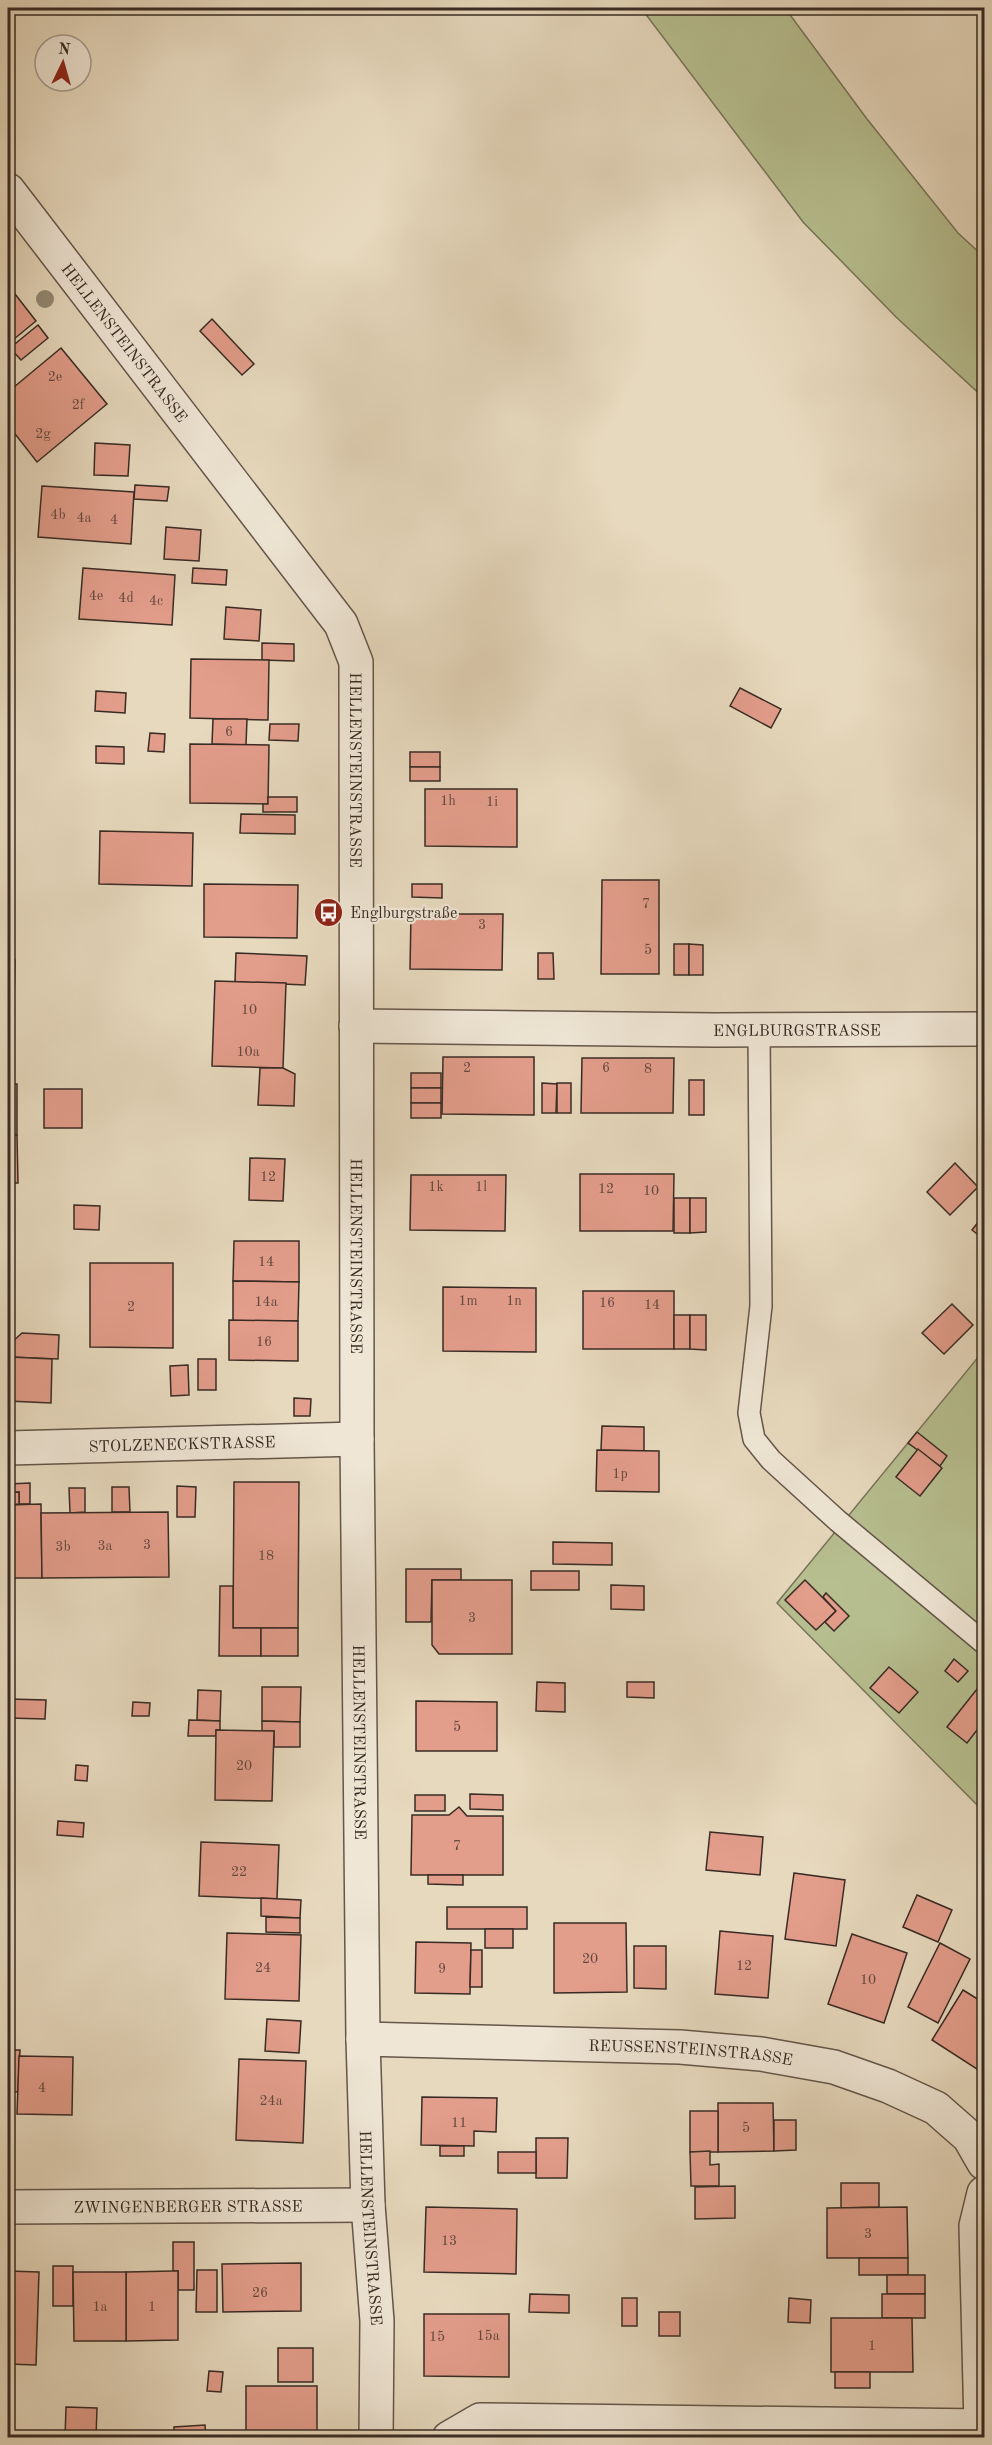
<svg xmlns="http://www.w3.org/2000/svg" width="992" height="2445" font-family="'Old Standard TT',serif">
  <rect width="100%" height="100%" fill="#e7d9be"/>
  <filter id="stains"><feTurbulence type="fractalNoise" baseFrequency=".00333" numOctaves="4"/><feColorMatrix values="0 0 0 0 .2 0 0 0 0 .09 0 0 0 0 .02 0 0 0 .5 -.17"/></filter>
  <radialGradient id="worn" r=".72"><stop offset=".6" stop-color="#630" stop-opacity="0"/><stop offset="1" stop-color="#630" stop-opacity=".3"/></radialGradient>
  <g fill="#b7bf90" stroke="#78755a" stroke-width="1.5">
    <path d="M 641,8 L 785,8 L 867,119 L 958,233 L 984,257 L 984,398 L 896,317 L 803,222 Z"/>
    <path d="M 984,1350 L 984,1812 L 777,1603 Z"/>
  </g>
  <g fill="#e39d8b" stroke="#382b24" stroke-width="1.5">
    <path d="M 8,285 L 36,321 L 8,344 Z"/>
    <path d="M 212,319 L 254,364 L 242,375 L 200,331 Z"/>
    <path d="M 38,325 L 48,338 L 21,360 L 10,348 Z"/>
    <path d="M 61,348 L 107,404 L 37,462 L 8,425 L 8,392 Z"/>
    <path d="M 95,443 L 130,445 L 128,476 L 94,475 Z"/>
    <path d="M 135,485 L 169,487 L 167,501 L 134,499 Z"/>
    <path d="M 42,486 L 134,492 L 131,544 L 38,537 Z"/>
    <path d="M 166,527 L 201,530 L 199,561 L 164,559 Z"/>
    <path d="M 83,568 L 175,575 L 172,625 L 79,619 Z"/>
    <path d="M 193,568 L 227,570 L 226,585 L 192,583 Z"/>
    <path d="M 226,607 L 261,610 L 259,641 L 224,639 Z"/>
    <path d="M 262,643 L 294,644 L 294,661 L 262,660 Z"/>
    <path d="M 191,659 L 269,660 L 268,720 L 190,718 Z"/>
    <path d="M 740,688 L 781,709 L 771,728 L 730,706 Z"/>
    <path d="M 96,691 L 126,693 L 125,713 L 95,711 Z"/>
    <path d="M 213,719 L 247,719 L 246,745 L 212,744 Z"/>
    <path d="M 270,724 L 299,724 L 298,741 L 269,740 Z"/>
    <path d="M 150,733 L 165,734 L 164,752 L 148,751 Z"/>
    <path d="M 190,744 L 269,745 L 268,804 L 190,803 Z"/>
    <path d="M 96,746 L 124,747 L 124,764 L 96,763 Z"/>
    <rect x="410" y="752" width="30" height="15"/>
    <rect x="410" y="767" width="30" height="14"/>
    <path d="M 425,789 L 517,789 L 517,847 L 425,846 Z"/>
    <path d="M 268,797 L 297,797 L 297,812 L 263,812 L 263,804 L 268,804 Z"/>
    <path d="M 241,814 L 295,815 L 295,834 L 240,833 Z"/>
    <path d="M 100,831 L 193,833 L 192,886 L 99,884 Z"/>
    <path d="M 602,880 L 659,880 L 659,974 L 601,974 Z"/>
    <path d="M 204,884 L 298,885 L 297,938 L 204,937 Z"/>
    <path d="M 412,884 L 442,884 L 442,898 L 412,897 Z"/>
    <path d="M 411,914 L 503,914 L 502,970 L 410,969 Z"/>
    <rect x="674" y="944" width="15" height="31"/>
    <path d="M 689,944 L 703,945 L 703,975 L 689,975 Z"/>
    <path d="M 236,953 L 307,956 L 305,985 L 235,982 Z"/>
    <path d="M 538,953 L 553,953 L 554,979 L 538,979 Z"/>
    <path d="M 8,960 L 15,960 L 13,1046 L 8,1046 Z"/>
    <path d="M 215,981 L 286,983 L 283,1068 L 212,1066 Z"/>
    <path d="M 443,1057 L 534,1057 L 534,1115 L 442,1114 Z"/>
    <path d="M 582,1058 L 674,1058 L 673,1113 L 581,1113 Z"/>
    <path d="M 260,1068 L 283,1068 L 295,1074 L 294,1106 L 258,1105 Z"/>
    <rect x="411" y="1073" width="30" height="15"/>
    <rect x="689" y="1080" width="15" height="35"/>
    <path d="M 542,1083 L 557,1084 L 556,1113 L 542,1113 Z"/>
    <rect x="557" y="1083" width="14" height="30"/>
    <rect x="8" y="1084" width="9" height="51"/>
    <rect x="411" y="1088" width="30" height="15"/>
    <rect x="44" y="1089" width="38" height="39"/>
    <rect x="411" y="1103" width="30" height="15"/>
    <path d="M 8,1135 L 17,1135 L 18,1183 L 8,1183 Z"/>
    <path d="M 250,1158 L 285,1159 L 283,1201 L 249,1200 Z"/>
    <path d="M 955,1163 L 978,1187 L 950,1215 L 927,1192 Z"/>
    <path d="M 580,1174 L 674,1174 L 673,1231 L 580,1231 Z"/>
    <path d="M 411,1175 L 506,1175 L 505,1231 L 410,1230 Z"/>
    <rect x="674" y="1198" width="16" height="35"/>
    <path d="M 690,1198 L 706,1198 L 706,1232 L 690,1233 Z"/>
    <path d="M 74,1205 L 100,1206 L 99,1230 L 74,1229 Z"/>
    <path d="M 984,1215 L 984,1235 L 982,1238 L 972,1230 Z"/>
    <path d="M 234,1241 L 299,1241 L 299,1282 L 233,1281 Z"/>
    <path d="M 90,1263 L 173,1263 L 173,1348 L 90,1347 Z"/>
    <path d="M 233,1281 L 299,1282 L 298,1321 L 233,1321 Z"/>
    <path d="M 443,1287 L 536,1288 L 536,1352 L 443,1351 Z"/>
    <rect x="583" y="1291" width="91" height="58"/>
    <path d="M 952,1304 L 973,1325 L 944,1354 L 922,1333 Z"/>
    <rect x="674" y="1315" width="16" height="34"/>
    <path d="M 690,1315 L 706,1315 L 706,1350 L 690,1349 Z"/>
    <path d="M 229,1320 L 298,1321 L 298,1361 L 229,1360 Z"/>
    <path d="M 22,1333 L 59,1335 L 58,1359 L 10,1357 L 11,1343 Z"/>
    <path d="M 8,1357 L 10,1357 L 8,1396 Z"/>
    <path d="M 10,1357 L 52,1359 L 51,1403 L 8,1401 Z"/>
    <rect x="198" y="1359" width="18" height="31"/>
    <path d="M 188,1365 L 189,1395 L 171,1396 L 170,1366 Z"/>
    <path d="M 294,1398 L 311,1399 L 310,1416 L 294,1416 Z"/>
    <path d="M 602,1426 L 644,1427 L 644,1451 L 601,1450 Z"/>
    <path d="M 917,1432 L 947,1456 L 940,1466 L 908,1443 Z"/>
    <path d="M 918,1449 L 942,1468 L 920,1496 L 896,1477 Z"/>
    <path d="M 597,1450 L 659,1451 L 659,1492 L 596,1491 Z"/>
    <path d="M 234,1482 L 299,1482 L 298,1628 L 233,1628 Z"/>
    <path d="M 30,1483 L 30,1504 L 19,1504 L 19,1492 L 8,1493 L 8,1484 Z"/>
    <path d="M 177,1486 L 196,1487 L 195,1517 L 177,1517 Z"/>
    <path d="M 112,1487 L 129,1487 L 130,1512 L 112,1512 Z"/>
    <path d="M 69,1488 L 85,1488 L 85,1512 L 70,1513 Z"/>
    <path d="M 19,1492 L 19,1504 L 8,1505 L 8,1493 Z"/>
    <path d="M 41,1504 L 42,1578 L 8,1578 L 8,1505 Z"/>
    <path d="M 168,1512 L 169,1577 L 42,1578 L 41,1513 Z"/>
    <path d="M 553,1542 L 612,1543 L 612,1565 L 553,1564 Z"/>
    <path d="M 406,1569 L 461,1569 L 461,1580 L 432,1580 L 431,1622 L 406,1622 Z"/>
    <rect x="531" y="1571" width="48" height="19"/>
    <path d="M 432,1580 L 512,1580 L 512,1654 L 439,1654 L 432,1645 Z"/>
    <path d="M 805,1580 L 836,1611 L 816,1630 L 785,1600 Z"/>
    <path d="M 611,1585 L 644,1586 L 644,1610 L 611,1609 Z"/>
    <path d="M 220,1586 L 233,1586 L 233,1628 L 261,1628 L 261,1656 L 219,1656 Z"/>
    <path d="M 826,1593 L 849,1616 L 834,1631 L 825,1622 L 836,1611 L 823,1597 Z"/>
    <rect x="261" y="1628" width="37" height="28"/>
    <path d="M 954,1659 L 968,1671 L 958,1682 L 945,1671 Z"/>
    <path d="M 889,1667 L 918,1692 L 899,1713 L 870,1688 Z"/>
    <path d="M 537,1682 L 565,1683 L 565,1712 L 536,1711 Z"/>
    <path d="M 627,1682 L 654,1682 L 654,1698 L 627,1697 Z"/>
    <path d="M 981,1684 L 984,1686 L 984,1721 L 967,1743 L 947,1727 Z"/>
    <path d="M 262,1687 L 301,1687 L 300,1722 L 262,1721 Z"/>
    <path d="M 198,1690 L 221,1691 L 220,1721 L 197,1720 Z"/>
    <path d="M 8,1699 L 46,1700 L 45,1719 L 8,1718 Z"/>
    <path d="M 416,1701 L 497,1702 L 497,1751 L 416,1751 Z"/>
    <path d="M 133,1702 L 150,1703 L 149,1716 L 132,1716 Z"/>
    <path d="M 189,1720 L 220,1721 L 220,1730 L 216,1730 L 216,1736 L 188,1736 Z"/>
    <path d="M 262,1721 L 300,1722 L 300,1747 L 274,1747 L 274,1731 L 262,1731 Z"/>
    <path d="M 216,1730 L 274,1731 L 272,1801 L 215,1800 Z"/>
    <path d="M 76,1765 L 88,1766 L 87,1781 L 75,1780 Z"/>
    <path d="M 470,1794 L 503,1795 L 503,1810 L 470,1809 Z"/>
    <rect x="415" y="1795" width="30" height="16"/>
    <path d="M 459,1807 L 467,1816 L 503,1816 L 503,1875 L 411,1875 L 412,1815 L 449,1815 Z"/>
    <path d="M 58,1821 L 84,1823 L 83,1837 L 57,1835 Z"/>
    <path d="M 710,1832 L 763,1837 L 760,1875 L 706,1870 Z"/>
    <path d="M 201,1842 L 279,1845 L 277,1899 L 199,1896 Z"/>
    <path d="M 794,1873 L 845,1880 L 836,1946 L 785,1939 Z"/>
    <path d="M 428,1875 L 463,1875 L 463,1885 L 428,1884 Z"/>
    <path d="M 917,1895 L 952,1910 L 938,1942 L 903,1927 Z"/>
    <path d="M 261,1898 L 301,1900 L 300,1918 L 261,1916 Z"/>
    <rect x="447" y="1907" width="80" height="22"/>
    <path d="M 266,1917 L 300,1918 L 300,1933 L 266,1932 Z"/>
    <path d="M 554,1923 L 626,1923 L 627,1992 L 554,1993 Z"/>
    <rect x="485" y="1929" width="28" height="19"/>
    <path d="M 720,1931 L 773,1936 L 768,1998 L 715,1994 Z"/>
    <path d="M 227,1933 L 301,1935 L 299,2001 L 225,1999 Z"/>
    <path d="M 852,1934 L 907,1953 L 884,2023 L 828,2004 Z"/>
    <path d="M 416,1942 L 471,1943 L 470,1994 L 415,1993 Z"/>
    <path d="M 940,1943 L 970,1959 L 938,2023 L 908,2007 Z"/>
    <path d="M 634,1946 L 666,1946 L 666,1989 L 634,1988 Z"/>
    <path d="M 471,1950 L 482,1950 L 482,1987 L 470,1987 Z"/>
    <path d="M 963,1990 L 984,2003 L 983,2073 L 932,2040 Z"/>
    <path d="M 267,2019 L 301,2021 L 299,2053 L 265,2051 Z"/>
    <path d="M 8,2050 L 20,2050 L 18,2092 L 8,2091 Z"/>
    <path d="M 19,2056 L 73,2057 L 72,2115 L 17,2114 Z"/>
    <path d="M 239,2059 L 306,2061 L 303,2143 L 236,2140 Z"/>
    <path d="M 422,2097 L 497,2098 L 496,2132 L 474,2131 L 474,2146 L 421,2145 Z"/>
    <path d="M 718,2103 L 773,2103 L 774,2151 L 718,2152 Z"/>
    <rect x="690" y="2111" width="28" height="41"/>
    <path d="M 774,2120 L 796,2120 L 796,2150 L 774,2151 Z"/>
    <path d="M 536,2138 L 568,2138 L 567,2178 L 536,2178 Z"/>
    <rect x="440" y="2146" width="24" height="10"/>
    <path d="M 710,2151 L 710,2165 L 719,2164 L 719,2186 L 691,2186 L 690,2152 Z"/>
    <rect x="498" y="2152" width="38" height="21"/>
    <path d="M 841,2183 L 879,2183 L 879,2207 L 841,2208 Z"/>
    <path d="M 735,2186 L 735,2218 L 695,2219 L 695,2187 Z"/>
    <path d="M 426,2207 L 517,2209 L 516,2274 L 424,2272 Z"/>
    <path d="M 907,2207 L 908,2258 L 827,2258 L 827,2208 Z"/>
    <path d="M 173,2242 L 194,2242 L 194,2290 L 178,2290 L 178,2271 L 173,2271 Z"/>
    <rect x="859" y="2258" width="49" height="17"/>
    <path d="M 301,2263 L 301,2311 L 223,2312 L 222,2264 Z"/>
    <rect x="53" y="2266" width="20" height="40"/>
    <path d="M 197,2270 L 217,2270 L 217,2312 L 196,2312 Z"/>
    <path d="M 8,2271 L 39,2272 L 36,2365 L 8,2364 Z"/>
    <path d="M 173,2271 L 178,2271 L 178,2340 L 126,2341 L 126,2272 Z"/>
    <path d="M 73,2272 L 126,2272 L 126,2341 L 74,2341 Z"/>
    <rect x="887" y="2275" width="38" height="19"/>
    <path d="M 530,2294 L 569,2295 L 569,2313 L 529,2312 Z"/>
    <rect x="882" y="2294" width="43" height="24"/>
    <rect x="622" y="2298" width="15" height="28"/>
    <path d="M 789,2298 L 811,2300 L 810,2323 L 788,2322 Z"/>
    <rect x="659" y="2312" width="21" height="24"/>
    <path d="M 424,2314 L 509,2314 L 509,2377 L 424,2376 Z"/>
    <path d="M 831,2318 L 912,2318 L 913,2372 L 831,2372 Z"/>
    <rect x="278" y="2348" width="35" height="34"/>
    <path d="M 209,2371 L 223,2372 L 221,2392 L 207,2391 Z"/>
    <rect x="835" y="2372" width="35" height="16"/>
    <rect x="246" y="2386" width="71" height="52"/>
    <path d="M 66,2407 L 97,2408 L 96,2438 L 65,2438 Z"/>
    <path d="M 205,2425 L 206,2438 L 174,2438 L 174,2427 Z"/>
  </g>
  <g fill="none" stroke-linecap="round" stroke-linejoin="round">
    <defs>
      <path id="lane" d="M 759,1030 L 761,1306 L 749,1413 L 754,1439 L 771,1460 L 838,1521 L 984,1643"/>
      <g id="street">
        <path id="s1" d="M 8,190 L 341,624 L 356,662 L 357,1439 L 363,2039 L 368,2205 L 377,2321 L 376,2438"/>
        <path id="s2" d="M 356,1026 L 715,1030 L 984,1029"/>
        <path id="s3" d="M 8,1448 L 357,1439"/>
        <path id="s4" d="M 363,2039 L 680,2047 L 761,2054 L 834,2067 L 888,2086 L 936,2108 L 969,2137 L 984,2163"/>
        <path id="s5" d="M 8,2207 L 368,2205"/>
        <path d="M 981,2426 L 976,2226 L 984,2193"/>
        <path d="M 449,2438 L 480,2420 L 984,2426"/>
      </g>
    </defs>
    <use href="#lane" stroke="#64564a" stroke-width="24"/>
    <use href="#street" stroke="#64564a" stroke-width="36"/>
    <use href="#lane" stroke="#efe6d5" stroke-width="21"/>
    <use href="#street" stroke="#efe6d5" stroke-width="33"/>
  </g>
  <circle fill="#948a75" cx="45" cy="299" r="9"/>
  <defs>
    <symbol id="bus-disc" viewBox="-11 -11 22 22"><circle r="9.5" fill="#8f2418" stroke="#efe6d5"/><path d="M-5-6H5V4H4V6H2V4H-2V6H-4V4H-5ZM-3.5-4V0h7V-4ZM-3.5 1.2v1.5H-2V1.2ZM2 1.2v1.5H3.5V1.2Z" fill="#fff"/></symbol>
  </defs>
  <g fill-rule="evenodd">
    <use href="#bus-disc" x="312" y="896" width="33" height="33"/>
  </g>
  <g text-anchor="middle" stroke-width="4.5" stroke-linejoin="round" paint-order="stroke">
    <g font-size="14" fill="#63483e">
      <text x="55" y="381">2e</text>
      <text x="78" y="409">2f</text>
      <text x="43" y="438">2g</text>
      <text x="58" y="519">4b</text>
      <text x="84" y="522">4a</text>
      <text x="114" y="524">4</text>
      <text x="96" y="600">4e</text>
      <text x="126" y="602">4d</text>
      <text x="156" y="605">4c</text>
      <text x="229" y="736">6</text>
      <text x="448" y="805">1h</text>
      <text x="492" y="806">1i</text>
      <text x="646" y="908">7</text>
      <text x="482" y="929">3</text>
      <text x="648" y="954">5</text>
      <text x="249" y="1014">10</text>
      <text x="248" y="1056">10a</text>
      <text x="467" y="1072">2</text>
      <text x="606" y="1072">6</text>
      <text x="648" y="1073">8</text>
      <text x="268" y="1181">12</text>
      <text x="436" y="1191">1k</text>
      <text x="481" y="1191">1l</text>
      <text x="606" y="1193">12</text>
      <text x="651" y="1195">10</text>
      <text x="266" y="1266">14</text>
      <text x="468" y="1305">1m</text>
      <text x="514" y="1305">1n</text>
      <text x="266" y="1306">14a</text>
      <text x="607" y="1307">16</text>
      <text x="652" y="1309">14</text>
      <text x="131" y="1311">2</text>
      <text x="264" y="1346">16</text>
      <text x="620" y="1478">1p</text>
      <text x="147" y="1549">3</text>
      <text x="105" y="1550">3a</text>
      <text x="63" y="1551">3b</text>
      <text x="266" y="1560">18</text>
      <text x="472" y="1622">3</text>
      <text x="457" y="1731">5</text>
      <text x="244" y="1770">20</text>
      <text x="457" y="1850">7</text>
      <text x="239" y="1876">22</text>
      <text x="590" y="1963">20</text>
      <text x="744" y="1970">12</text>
      <text x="263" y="1972">24</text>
      <text x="442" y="1973">9</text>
      <text x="868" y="1984">10</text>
      <text x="42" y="2092">4</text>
      <text x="271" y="2105">24a</text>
      <text x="459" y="2127">11</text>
      <text x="746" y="2132">5</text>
      <text x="868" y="2238">3</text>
      <text x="449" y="2245">13</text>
      <text x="260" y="2297">26</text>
      <text x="100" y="2311">1a</text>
      <text x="152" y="2311">1</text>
      <text x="488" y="2340">15a</text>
      <text x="437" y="2341">15</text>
      <text x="872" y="2350">1</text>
    </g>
    <g font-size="16" fill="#382b24" stroke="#efe6d5">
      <text dy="6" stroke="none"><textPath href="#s1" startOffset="192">HELLENSTEINSTRASSE</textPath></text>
      <text dy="6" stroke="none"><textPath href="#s1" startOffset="696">HELLENSTEINSTRASSE</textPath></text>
      <text dy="6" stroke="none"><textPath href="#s2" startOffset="441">ENGLBURGSTRASSE</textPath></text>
      <text dy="6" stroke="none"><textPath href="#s1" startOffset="1182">HELLENSTEINSTRASSE</textPath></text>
      <text dy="6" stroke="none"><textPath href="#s3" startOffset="174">STOLZENECKSTRASSE</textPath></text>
      <text dy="6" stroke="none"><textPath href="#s1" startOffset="1668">HELLENSTEINSTRASSE</textPath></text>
      <text dy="6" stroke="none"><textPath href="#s4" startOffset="328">REUSSENSTEINSTRASSE</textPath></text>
      <text dy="6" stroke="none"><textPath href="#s5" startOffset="180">ZWINGENBERGER STRASSE</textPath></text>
      <text dy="6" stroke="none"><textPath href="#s1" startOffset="2154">HELLENSTEINSTRASSE</textPath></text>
    </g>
    <g font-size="16" fill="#382b24" stroke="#efe6d5" text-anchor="start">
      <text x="350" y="918">Englburgstraße</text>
    </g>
  </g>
  <rect width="992" height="2445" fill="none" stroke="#e7d9be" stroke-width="30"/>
  <rect x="9" y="9" width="974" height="2427" fill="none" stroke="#382b24" stroke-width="3"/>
  <rect x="15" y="15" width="962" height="2415" fill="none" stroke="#382b24" stroke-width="1.5"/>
  <g transform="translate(63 63) rotate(5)"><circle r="28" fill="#efe6d5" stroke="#a69b8e" stroke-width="1.5"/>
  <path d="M0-4.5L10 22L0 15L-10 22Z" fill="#8f2418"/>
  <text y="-9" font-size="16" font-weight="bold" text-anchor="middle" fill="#382b24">N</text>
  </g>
  <rect width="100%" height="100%" filter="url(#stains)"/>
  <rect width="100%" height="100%" fill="url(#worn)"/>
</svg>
